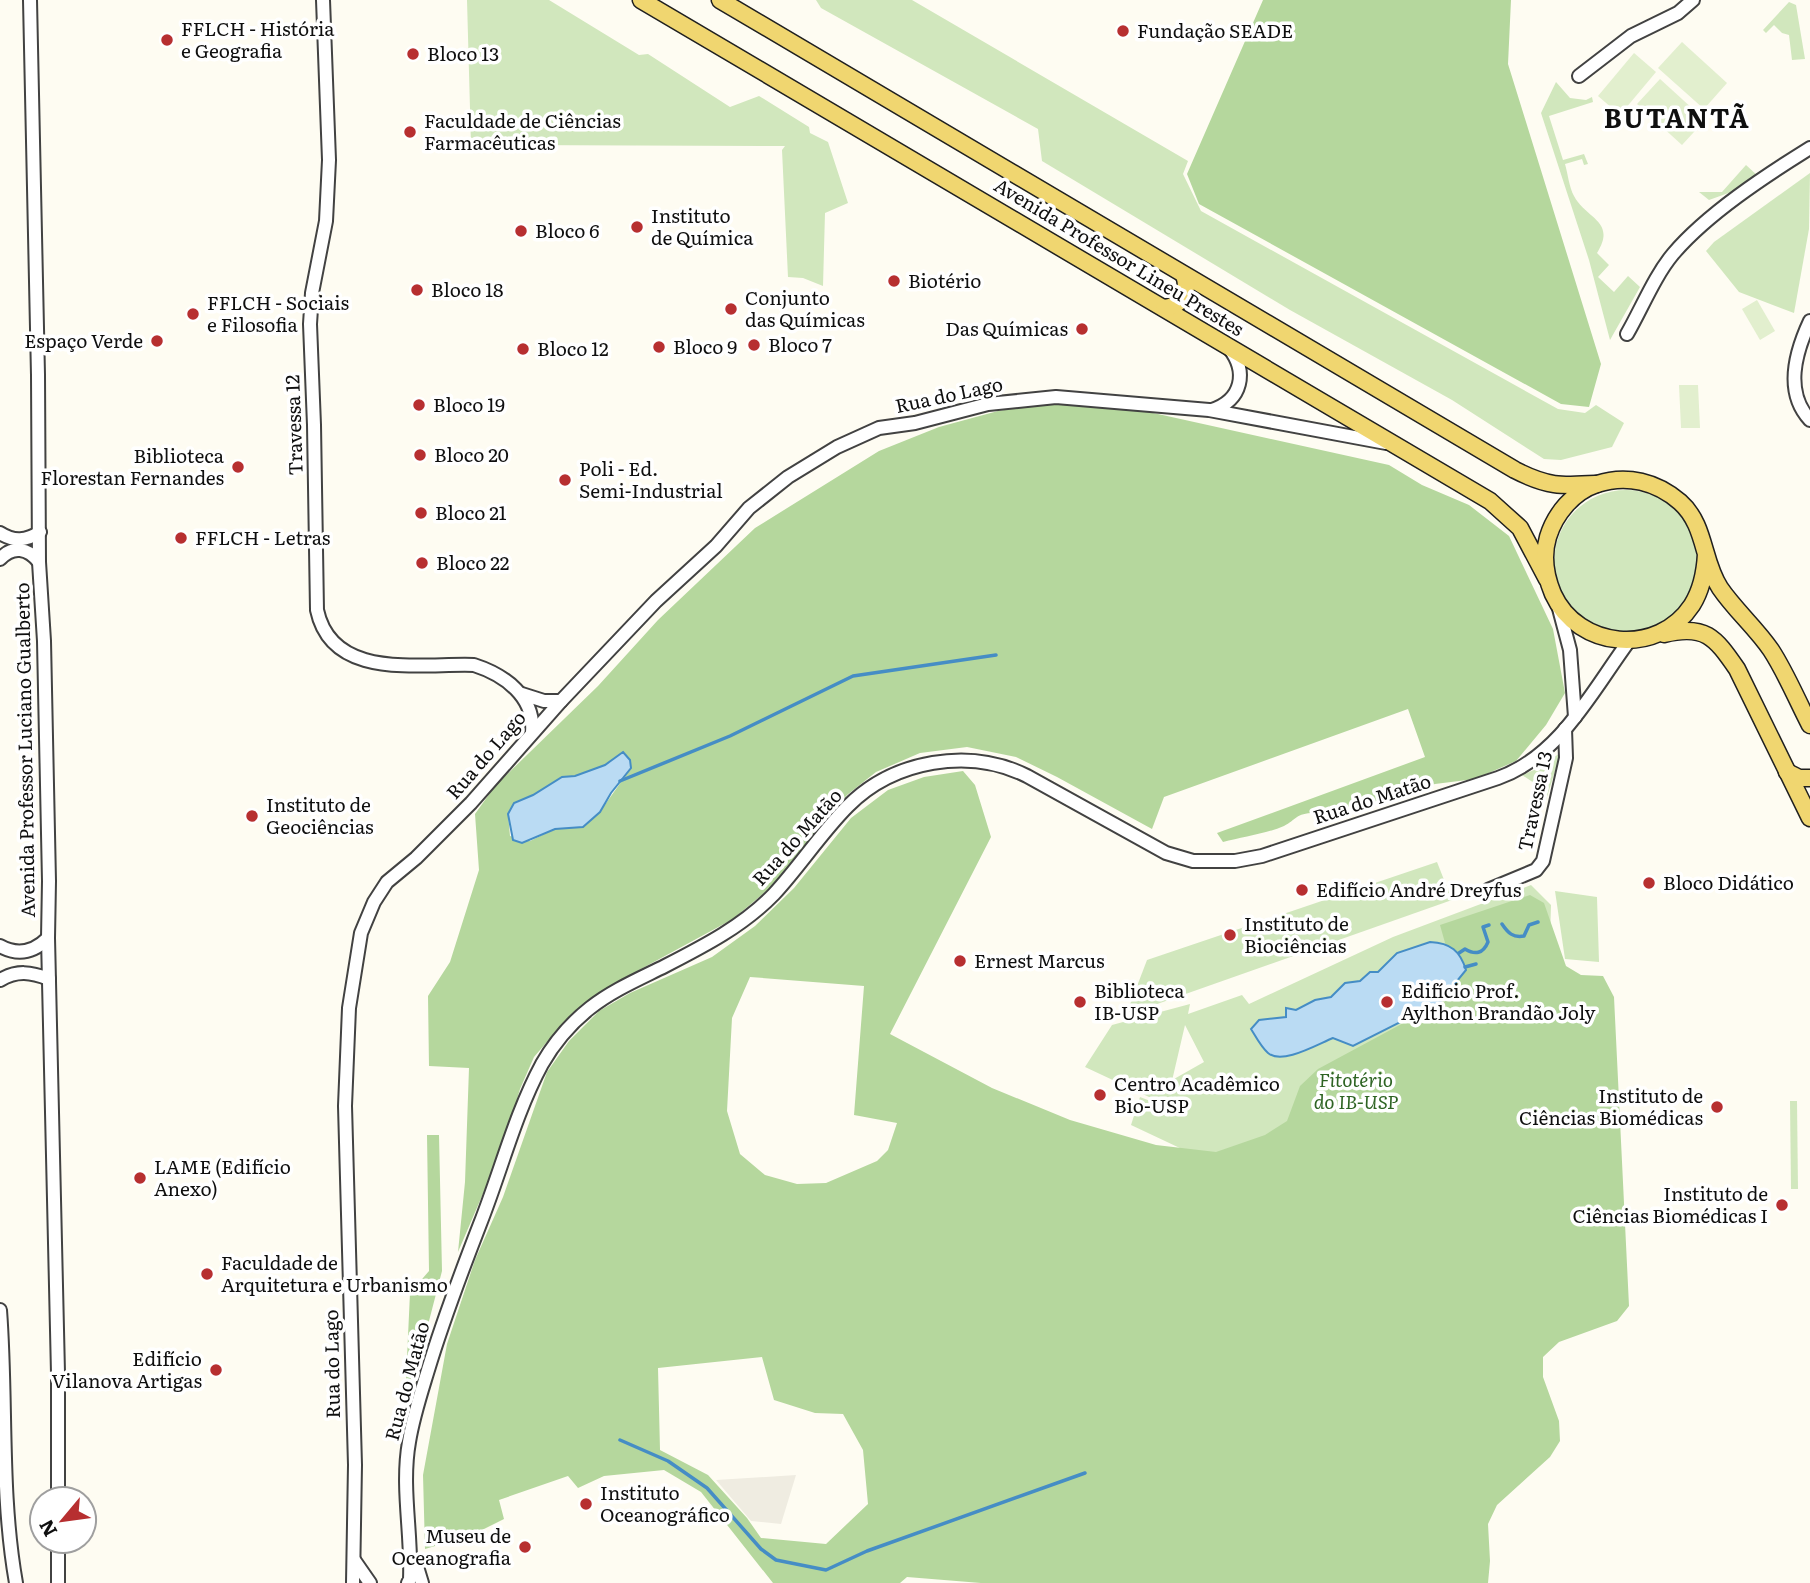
<svg xmlns="http://www.w3.org/2000/svg" width="1810" height="1583" font-family="Literata,serif">
  <rect width="100%" height="100%" fill="#fefcf2"/>
  <g fill="#d1e7bd" fill-rule="evenodd">
    <path d="M 467,0 L 549,0 L 639,55 L 648,54 L 730,107 L 759,96 L 809,127 L 810,133 L 828,142 L 848,203 L 825,213 L 823,286 L 803,278 L 788,277 L 782,150 L 785,146 L 471,145 Z"/>
    <path d="M 816,0 L 912,0 L 1188,161 L 1183,174 L 1201,211 L 1558,409 L 1585,413 L 1596,405 L 1624,423 L 1612,447 L 1561,460 L 1544,459 L 1452,400 L 1290,310 L 1042,161 L 1038,129 L 821,8 Z"/>
    <path d="M 1789,2 L 1796,5 L 1805,59 L 1792,60 L 1789,35 L 1782,33 L 1774,25 L 1766,33 L 1763,30 Z"/>
    <path d="M 1556,82 L 1570,98 L 1586,100 L 1592,97 L 1593,102 L 1549,116 L 1563,160 L 1584,154 L 1588,164 L 1584,165 L 1582,159 L 1565,164 C 1568,174 1569,187 1574,196 C 1586,219 1617,221 1597,253 L 1609,265 L 1598,277 L 1614,292 L 1628,276 L 1640,287 L 1610,340 L 1589,260 L 1541,113 Z"/>
    <path d="M 1746,165 L 1759,177 L 1748,186 L 1709,200 L 1699,192 L 1722,192 Z"/>
    <path d="M 1810,173 L 1809,229 L 1794,313 L 1739,292 L 1706,251 L 1714,242 Z"/>
    <circle cx="1626" cy="562" r="72"/>
    <path d="M 1561,752 L 1546,800 L 1537,785 L 1522,775 L 1543,766 Z"/>
    <path d="M 1437,862 L 1452,900 L 1126,1015 L 1147,960 Z"/>
    <path d="M 1531,885 L 1551,905 L 1550,938 L 1252,1182 L 1131,1125 L 1140,1097 L 1163,1106 L 1164,1104 L 1085,1067 L 1112,1025 L 1190,1004 L 1188,1014 L 1242,995 L 1249,1004 L 1393,937 ZM 1185,1025 L 1204,1062 L 1174,1079 L 1171,1085 Z"/>
    <path d="M 1555,891 L 1597,897 L 1599,962 L 1565,959 Z"/>
    <path d="M 1790,1101 L 1797,1101 L 1798,1189 L 1791,1189 Z"/>
  </g>
  <g fill="#b5d79d" fill-rule="evenodd">
    <path d="M 1263,0 L 1511,0 L 1508,64 L 1601,364 L 1589,407 L 1561,404 L 1199,204 L 1187,174 Z"/>
    <path d="M 1055,402 L 1111,405 L 1158,414 L 1389,465 L 1422,485 L 1469,505 L 1509,536 L 1553,629 L 1565,693 L 1546,725 L 1516,761 L 1475,779 L 1435,784 L 1317,819 L 1314,813 C 1296,813 1296,820 1284,826 C 1265,834 1242,837 1223,842 L 1217,833 L 1425,757 L 1408,709 L 1164,797 L 1152,829 L 1057,777 L 1016,757 L 967,747 L 920,753 L 876,772 L 847,795 L 771,887 L 733,919 L 617,982 L 588,1002 L 558,1029 L 534,1057 L 520,1089 L 503,1147 L 458,1252 L 465,1182 L 469,1068 L 429,1066 L 428,996 L 450,962 L 479,870 L 475,814 L 495,786 L 598,686 L 658,620 L 755,528 L 879,451 L 939,427 L 998,411 ZM 623,752 L 625,753 L 631,768 L 599,813 L 583,827 L 555,829 L 530,841 L 510,836 L 508,814 L 514,803 L 533,795 L 562,777 L 575,776 L 605,765 Z"/>
    <path d="M 963,771 L 975,785 L 991,837 L 890,1034 L 992,1088 L 1070,1120 L 1156,1145 L 1216,1152 L 1265,1135 L 1287,1121 L 1300,1086 L 1318,1069 L 1435,1006 L 1452,981 L 1449,957 L 1440,925 L 1530,895 L 1544,903 L 1566,966 L 1581,975 L 1603,976 L 1614,997 L 1629,1306 L 1617,1321 L 1559,1342 L 1543,1357 L 1543,1377 L 1559,1421 L 1560,1441 L 1550,1457 L 1497,1505 L 1488,1524 L 1490,1561 L 1488,1583 L 981,1583 L 907,1577 L 900,1583 L 773,1583 L 701,1492 L 664,1470 L 604,1476 L 578,1488 L 568,1476 L 499,1500 L 504,1519 L 472,1535 L 425,1549 L 423,1475 L 447,1344 L 475,1260 L 503,1197 L 547,1072 L 569,1041 L 599,1011 L 630,993 L 712,957 L 755,926 L 794,888 L 851,818 L 888,790 L 924,777 ZM 750,977 L 864,986 L 854,1115 L 897,1123 L 888,1150 L 877,1161 L 826,1183 L 797,1184 L 765,1175 L 740,1154 L 727,1111 L 732,1018 ZM 762,1357 L 774,1400 L 815,1413 L 843,1414 L 863,1450 L 868,1504 L 826,1544 L 761,1538 L 747,1518 L 708,1475 L 660,1450 L 658,1368 Z"/>
    <path d="M 427,1135 L 439,1135 L 442,1271 L 423,1344 L 405,1401 L 410,1293 L 429,1271 Z"/>
  </g>
  <g fill="#e2efce">
    <path d="M 1682,42 L 1727,83 L 1704,109 L 1658,68 Z"/>
    <path d="M 1634,53 L 1656,72 L 1620,115 L 1598,96 Z"/>
    <path d="M 1660,79 L 1705,120 L 1682,145 L 1637,104 Z"/>
    <path d="M 1757,300 L 1775,331 L 1760,340 L 1742,309 Z"/>
    <path d="M 1679,385 L 1698,385 L 1700,428 L 1681,428 Z"/>
  </g>
  <path fill="#efece1" d="M 796,1475 L 781,1524 L 751,1521 L 716,1480 Z"/>
  <g fill="#badbf3" stroke="#458dc5" stroke-width="2">
    <path d="M 623,752 L 630,760 L 631,768 L 611,793 L 600,812 L 583,827 L 555,829 L 522,843 L 513,840 L 508,814 L 514,803 L 533,795 L 562,777 L 575,776 L 605,765 Z"/>
    <path d="M 1430,942 C 1451,943 1460,951 1466,970 L 1440,1002 L 1353,1046 L 1333,1038 C 1316,1045 1282,1065 1268,1053 C 1261,1047 1256,1037 1251,1029 L 1259,1020 L 1286,1017 L 1286,1008 L 1296,1010 L 1315,1000 L 1331,997 L 1345,983 L 1360,981 L 1370,972 L 1378,972 L 1397,953 Z"/>
  </g>
  <g fill="none" stroke-linecap="round" stroke-linejoin="round">
    <g stroke="#458dc5" stroke-width="3.5">
      <path d="M 620,781 L 730,736 L 853,676 L 996,655"/>
      <path d="M 1502,924 C 1508,933 1513,938 1524,936 L 1529,925 L 1538,922"/>
      <path d="M 1459,953 L 1465,949 C 1475,955 1483,954 1488,942 L 1483,927 L 1489,925"/>
      <path d="M 1465,967 L 1476,964"/>
      <path d="M 620,1440 L 668,1461 L 707,1488 L 761,1549 L 776,1560 L 826,1570 L 867,1551 L 1085,1473"/>
    </g>
    <defs>
      <g id="minor">
        <path d="M 30,0 L 38,375 L 39,562 L 44,641 L 49,881 L 48,938 L 58,1373 L 58,1499"/>
        <path d="M 323,0 L 329,160 L 326,221 L 312,293 L 310,324 L 314,425 L 317,610 C 332,681 420,663 474,665 C 505,675 535,697 532,732"/>
        <path d="M 1579,76 L 1631,36 L 1678,13 L 1693,0"/>
        <path d="M 1810,321 C 1795,353 1784,392 1810,420"/>
        <path d="M 1627,334 C 1642,308 1654,277 1673,254 C 1707,214 1765,176 1810,148"/>
        <path d="M 1212,410 C 1242,400 1248,372 1229,348"/>
        <path d="M 0,533 C 14,542 26,541 40,532"/>
        <path d="M 0,559 C 13,545 28,548 39,562"/>
        <path d="M 1558,605 L 1570,650 L 1575,717"/>
        <path d="M 522,694 L 544,701 L 561,701"/>
        <path d="M 1488,890 L 1536,870 L 1543,861 L 1566,758 L 1565,729"/>
        <path d="M 0,946 C 18,956 34,952 48,938"/>
        <path d="M 0,980 C 17,970 31,972 49,979"/>
        <path d="M 0,1310 C 7,1401 0,1493 16,1583"/>
        <path d="M 354,1560 L 370,1583"/>
        <path d="M 415,1560 L 422,1583"/>
        <path d="M 58,1583 L 58,1541"/>
        <path d="M 353,1583 L 355,1465 L 345,1106 L 349,1008 L 361,933 L 374,902 L 387,882 L 416,858 L 471,803 L 561,701 L 656,601 L 716,546 L 749,508 L 788,477 L 837,447 L 879,428 L 915,423 L 988,404 L 1056,397 L 1209,410 L 1386,443"/>
        <path d="M 408,1583 L 410,1579 C 412,1534 401,1487 409,1442 C 413,1417 421,1393 428,1370 C 443,1320 461,1273 480,1224 C 501,1171 515,1114 542,1064 C 554,1043 571,1023 590,1008 C 613,990 639,979 665,966 C 704,946 743,926 774,894 C 800,866 821,833 848,806 C 894,760 969,747 1027,776 L 1166,853 L 1193,861 L 1235,861 L 1262,856 L 1498,778 C 1560,756 1592,691 1629,641"/>
      </g>
      <g id="major">
        <path d="M 641,0 L 1490,501 L 1520,528 L 1547,579"/>
        <path d="M 720,0 L 1515,470 C 1548,487 1561,486 1597,484"/>
        <path d="M 1164,308 C 1182,306 1190,292 1184,275"/>
        <path d="M 1706,554 C 1705,573 1702,589 1692,605 C 1658,657 1578,649 1553,594 C 1545,575 1542,557 1548,537 C 1555,514 1573,492 1597,484 C 1627,474 1657,482 1680,502 C 1706,525 1702,561 1720,588 C 1735,610 1756,628 1771,650 C 1786,673 1797,700 1810,725"/>
        <path d="M 1664,634 C 1705,624 1715,637 1737,669 L 1810,818"/>
        <path d="M 1787,772 L 1799,778 L 1810,778"/>
      </g>
    </defs>
    <use href="#minor" stroke="#424242" stroke-width="16"/>
    <use href="#major" stroke="#202020" stroke-width="19"/>
    <use href="#minor" stroke="#fff" stroke-width="12"/>
    <use href="#major" stroke="#f0d670" stroke-width="16"/>
  </g>
  <g fill="#b72f30" stroke="#fff" stroke-width="2.5">
    <circle cx="1123" cy="31" r="7"/>
    <circle cx="167" cy="40" r="7"/>
    <circle cx="413" cy="54" r="7"/>
    <circle cx="410" cy="132" r="7"/>
    <circle cx="637" cy="227" r="7"/>
    <circle cx="521" cy="231" r="7"/>
    <circle cx="894" cy="281" r="7"/>
    <circle cx="417" cy="290" r="7"/>
    <circle cx="731" cy="309" r="7"/>
    <circle cx="193" cy="314" r="7"/>
    <circle cx="1082" cy="329" r="7"/>
    <circle cx="157" cy="341" r="7"/>
    <circle cx="754" cy="345" r="7"/>
    <circle cx="659" cy="347" r="7"/>
    <circle cx="523" cy="349" r="7"/>
    <circle cx="419" cy="405" r="7"/>
    <circle cx="420" cy="455" r="7"/>
    <circle cx="238" cy="467" r="7"/>
    <circle cx="565" cy="480" r="7"/>
    <circle cx="421" cy="513" r="7"/>
    <circle cx="181" cy="538" r="7"/>
    <circle cx="422" cy="563" r="7"/>
    <circle cx="252" cy="816" r="7"/>
    <circle cx="1649" cy="883" r="7"/>
    <circle cx="1302" cy="890" r="7"/>
    <circle cx="1230" cy="935" r="7"/>
    <circle cx="960" cy="961" r="7"/>
    <circle cx="1080" cy="1002" r="7"/>
    <circle cx="1387" cy="1002" r="7"/>
    <circle cx="1100" cy="1095" r="7"/>
    <circle cx="1717" cy="1107" r="7"/>
    <circle cx="140" cy="1178" r="7"/>
    <circle cx="1782" cy="1205" r="7"/>
    <circle cx="207" cy="1274" r="7"/>
    <circle cx="216" cy="1370" r="7"/>
    <circle cx="586" cy="1504" r="7"/>
    <circle cx="525" cy="1547" r="7"/>
  </g>
  <g text-anchor="middle" stroke-width="7" stroke-linejoin="round" paint-order="stroke">
    <g font-size="19" fill="#0f0f0f" stroke="#fff" text-anchor="start">
      <text x="181" y="36">FFLCH - História<tspan x="181" dy="22">e Geografia</tspan></text>
      <text x="1137" y="38">Fundação SEADE</text>
      <text x="427" y="61">Bloco 13</text>
      <text x="424" y="128">Faculdade de Ciências<tspan x="424" dy="22">Farmacêuticas</tspan></text>
      <text x="651" y="223">Instituto<tspan x="651" dy="22">de Química</tspan></text>
      <text x="535" y="238">Bloco 6</text>
      <text x="908" y="288">Biotério</text>
      <text x="431" y="297">Bloco 18</text>
      <text x="745" y="305">Conjunto<tspan x="745" dy="22">das Químicas</tspan></text>
      <text x="207" y="310">FFLCH - Sociais<tspan x="207" dy="22">e Filosofia</tspan></text>
      <text x="1068" y="336" text-anchor="end">Das Químicas</text>
      <text x="143" y="348" text-anchor="end">Espaço Verde</text>
      <text x="768" y="352">Bloco 7</text>
      <text x="673" y="354">Bloco 9</text>
      <text x="537" y="356">Bloco 12</text>
      <text x="433" y="412">Bloco 19</text>
      <text x="434" y="462">Bloco 20</text>
      <text x="224" y="463" text-anchor="end">Biblioteca<tspan x="224" dy="22">Florestan Fernandes</tspan></text>
      <text x="579" y="476">Poli - Ed.<tspan x="579" dy="22">Semi-Industrial</tspan></text>
      <text x="435" y="520">Bloco 21</text>
      <text x="195" y="545">FFLCH - Letras</text>
      <text x="436" y="570">Bloco 22</text>
      <text x="266" y="812">Instituto de<tspan x="266" dy="22">Geociências</tspan></text>
      <text x="1663" y="890">Bloco Didático</text>
      <text x="1316" y="897">Edifício André Dreyfus</text>
      <text x="1244" y="931">Instituto de<tspan x="1244" dy="22">Biociências</tspan></text>
      <text x="974" y="968">Ernest Marcus</text>
      <text x="1094" y="998">Biblioteca<tspan x="1094" dy="22">IB-USP</tspan></text>
      <text x="1401" y="998">Edifício Prof.<tspan x="1401" dy="22">Aylthon Brandão Joly</tspan></text>
      <text x="1114" y="1091">Centro Acadêmico<tspan x="1114" dy="22">Bio-USP</tspan></text>
      <text x="1703" y="1103" text-anchor="end">Instituto de<tspan x="1703" dy="22">Ciências Biomédicas</tspan></text>
      <text x="154" y="1174">LAME (Edifício<tspan x="154" dy="22">Anexo)</tspan></text>
      <text x="1768" y="1201" text-anchor="end">Instituto de<tspan x="1768" dy="22">Ciências Biomédicas I</tspan></text>
      <text x="221" y="1270">Faculdade de<tspan x="221" dy="22">Arquitetura e Urbanismo</tspan></text>
      <text x="202" y="1366" text-anchor="end">Edifício<tspan x="202" dy="22">Vilanova Artigas</tspan></text>
      <text x="600" y="1500">Instituto<tspan x="600" dy="22">Oceanográfico</tspan></text>
      <text x="511" y="1543" text-anchor="end">Museu de<tspan x="511" dy="22">Oceanografia</tspan></text>
    </g>
    <g font-size="19" fill="#0f0f0f" stroke="#fff">
      <text transform="translate(1119 257) rotate(31)" y="7">Avenida Professor Lineu Prestes</text>
      <text transform="translate(949 395) rotate(-12)" y="7">Rua do Lago</text>
      <text transform="translate(294 425) rotate(-92)" y="7">Travessa 12</text>
      <text transform="translate(25 750) rotate(-91)" y="7">Avenida Professor Luciano Gualberto</text>
      <text transform="translate(486 755) rotate(-49)" y="7">Rua do Lago</text>
      <text transform="translate(1372 799) rotate(-18)" y="7">Rua do Matão</text>
      <text transform="translate(1535 801) rotate(-78)" y="7">Travessa 13</text>
      <text transform="translate(797 837) rotate(-48)" y="7">Rua do Matão</text>
      <text transform="translate(332 1364) rotate(-91)" y="7">Rua do Lago</text>
      <text transform="translate(407 1381) rotate(-75)" y="7">Rua do Matão</text>
    </g>
    <g font-size="19" font-style="italic" fill="#2e6423" stroke="#fff">
      <text x="1356" y="1087">Fitotério<tspan x="1356" dy="22">do IB-USP</tspan></text>
    </g>
    <g font-size="26" font-weight="bold" letter-spacing="2" fill="#0f0f0f" stroke="#fff">
      <text x="1677" y="128">BUTANTÃ</text>
    </g>
  </g>
  <g transform="translate(63 1520) rotate(241)"><circle r="33" fill="#ffffff" stroke="#9f9f9f" stroke-width="2"/>
  <path d="M0-5L12 26L0 18L-12 26Z" fill="#b72f30"/>
  <text y="-10" font-size="19" font-weight="bold" text-anchor="middle" fill="#0f0f0f">N</text>
  </g>
</svg>
